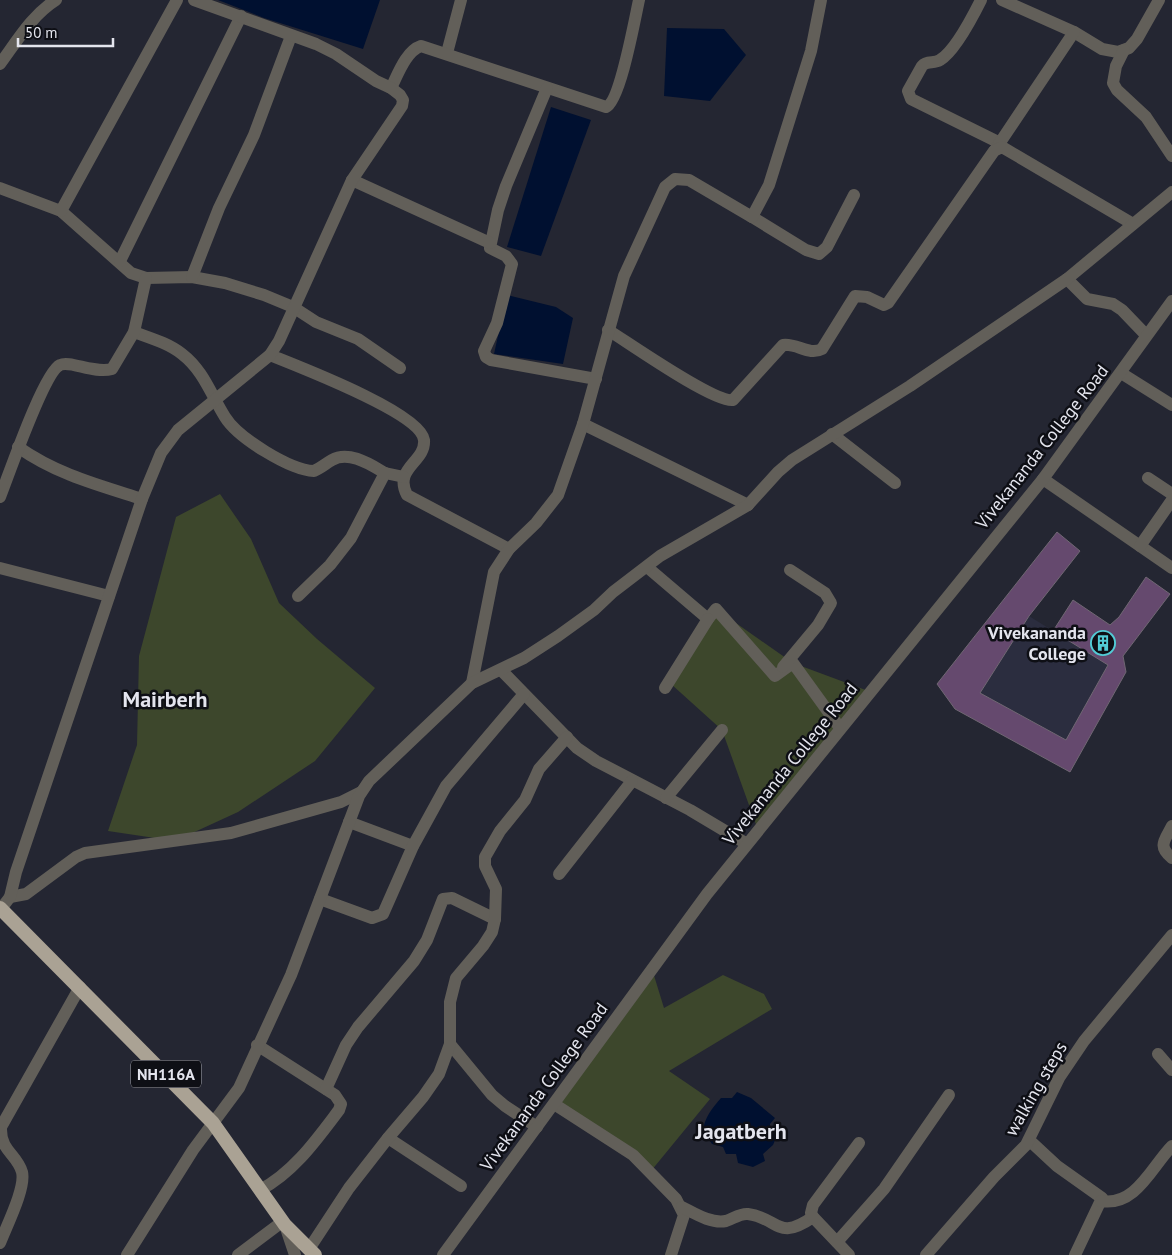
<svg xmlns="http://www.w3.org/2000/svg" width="1172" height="1255" font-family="'PT Sans',sans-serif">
  <rect width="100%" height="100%" fill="#242632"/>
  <path fill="#2b2d3f" d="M 1029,616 L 1108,665 L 1066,740 L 980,693 Z"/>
  <g fill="#3d472c">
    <path d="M 220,494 L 251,539 L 279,603 L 317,639 L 375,688 L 315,761 L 238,812 L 175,841 L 108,831 L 137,745 L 139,656 L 176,517 Z"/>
    <path d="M 716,609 L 793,663 L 871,692 L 758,830 L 722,730 L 671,684 Z"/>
    <path d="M 652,969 L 664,1008 L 723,975 L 764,994 L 772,1009 L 669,1071 L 710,1099 L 651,1171 L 557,1104 Z"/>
  </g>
  <g fill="#001030">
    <path d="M 218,0 L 380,0 L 363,49 L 264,18 Z"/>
    <path d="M 667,28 L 724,29 L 746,55 L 710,101 L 664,96 Z"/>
    <path d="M 551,107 L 591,120 L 541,256 L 507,247 Z"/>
    <path d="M 507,295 L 556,307 L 573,318 L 563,364 L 494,354 Z"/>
    <path d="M 737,1092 L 751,1098 L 775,1118 L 770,1124 L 770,1129 L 776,1138 L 773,1145 L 763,1154 L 765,1161 L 753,1167 L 738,1163 L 736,1154 L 726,1154 L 723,1147 L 712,1144 L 703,1131 C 704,1118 713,1107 721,1098 L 732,1098 Z"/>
  </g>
  <path fill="#65496e" stroke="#706773" d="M 1057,532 L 1080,551 L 1029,616 L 980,693 L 1066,740 L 1108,665 L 1053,631 L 1073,600 L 1110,625 L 1119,617 L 1146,577 L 1170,594 L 1123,656 L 1126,672 L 1070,772 L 955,709 L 937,684 Z"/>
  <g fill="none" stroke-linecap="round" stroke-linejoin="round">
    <g stroke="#625f59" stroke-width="12">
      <path d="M 981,0 C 973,16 955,51 940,60 C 934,64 927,60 922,66 L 908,91 L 911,99 L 1000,143"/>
      <path d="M 1002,0 L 1074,32 L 1102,49 L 1118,52 L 1129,48 L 1137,39 L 1159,0"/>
      <path d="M 1124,50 L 1116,66 L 1113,83 L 1117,90 L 1146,117 L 1172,156"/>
      <path d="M 447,53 L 461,0"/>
      <path d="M 0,64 C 17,41 32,15 56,0"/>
      <path d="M 391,88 C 398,74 406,51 421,46 L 606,107 C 620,102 635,18 639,0"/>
      <path d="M 547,88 L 506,186 L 498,210 L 490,248 L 506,256 L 512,264 L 497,323 L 484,351 L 486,357 L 491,360 L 596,379"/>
      <path d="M 995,150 L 1074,32"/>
      <path d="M 352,180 L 490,243"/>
      <path d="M 0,188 L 61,211 L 131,273 L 146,278 L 192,277 L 225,283 L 264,295 L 293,307 L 316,322 L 358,339 L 400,368"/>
      <path d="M 61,211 L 177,0"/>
      <path d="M 752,217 L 806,250 L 819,254 L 827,247 L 854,195"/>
      <path d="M 120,261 L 241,16"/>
      <path d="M 192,277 L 219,208 L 254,135 L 291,36"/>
      <path d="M 1067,279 L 1087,299 L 1113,304 L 1122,310 L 1146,335"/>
      <path d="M 608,330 C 629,343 714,403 733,400 L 783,345 C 797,343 809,356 822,349 L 855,296 L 867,297 L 884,305 L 888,303 L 994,151 L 1002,147 L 1133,224"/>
      <path d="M 134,332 C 150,338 168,343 182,354 C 204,371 211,395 225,417 C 238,438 290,470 314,471 C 321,468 325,464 332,460 C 349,450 371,465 385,473"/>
      <path d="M 270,355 C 297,366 421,413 424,440 C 426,462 393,468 407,495 L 509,549"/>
      <path d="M 1121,373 L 1172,405"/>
      <path d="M 583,424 L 748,505"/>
      <path d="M 832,434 L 895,483"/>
      <path d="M 18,447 C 56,474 98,485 142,499"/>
      <path d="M 1148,478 L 1172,494"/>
      <path d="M 1043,479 L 1172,568"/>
      <path d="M 0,497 C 8,477 44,372 60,365 C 70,360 94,374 112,369 L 134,332 L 146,278"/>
      <path d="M 1140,546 L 1172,500"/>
      <path d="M 647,567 L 708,619 L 716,609 L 775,676 L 793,663 L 840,728"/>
      <path d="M 0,568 L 109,596"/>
      <path d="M 298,596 L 330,565 L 351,538 L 385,473 L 404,477"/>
      <path d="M 783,667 L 818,625 L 831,603 L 825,593 L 790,570"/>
      <path d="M 501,670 L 577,748 L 596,761 L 690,810 L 747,844"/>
      <path d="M 472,683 L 494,572 L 509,549 L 536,523 L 558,495 L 583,424 L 624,276 L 665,187 L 675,179 L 689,180 L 752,217 L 769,185 L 811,51 L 821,0"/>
      <path d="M 665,688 L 708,619"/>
      <path d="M 666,798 L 722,730"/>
      <path d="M 349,822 L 413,846"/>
      <path d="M 1172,826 C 1165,840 1157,846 1172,858"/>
      <path d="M 559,874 L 632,781"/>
      <path d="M 10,897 L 26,894 L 76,857 L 85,853 L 231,833 L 341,802 L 361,792"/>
      <path d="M 320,899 L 372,918 L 383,914 L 413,846 L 446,786 L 524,694"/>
      <path d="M 1,909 L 10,897 L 16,872 L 142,499 L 161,453 L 178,430 L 270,355 L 279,341 L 352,180 L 402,106 L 403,100 L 400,95 L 391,88 L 376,81 L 336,54 L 316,44 L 194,0"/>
      <path d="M 450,1044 L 492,1095 L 505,1106 L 537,1127"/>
      <path d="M 257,1045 L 335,1095 L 341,1104 L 339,1110 C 317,1139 294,1172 260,1190"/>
      <path d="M 1158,1054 L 1172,1070"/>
      <path d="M 326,1089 L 346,1045 L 358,1027 L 414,961 L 427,940 L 443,899 L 452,898 L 495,919"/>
      <path d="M 554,1104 L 633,1155 L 676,1199 L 684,1215 L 671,1255"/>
      <path d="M 388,1138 L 461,1186"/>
      <path d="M 1029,1140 L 1057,1166 L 1102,1198 L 1075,1255"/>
      <path d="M 1101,1201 C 1136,1207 1152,1166 1172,1146"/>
      <path d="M 682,1207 C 694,1213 711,1224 726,1221 C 733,1219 740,1213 748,1214 C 779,1218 777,1242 813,1217"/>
      <path d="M 285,1225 L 295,1255"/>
      <path d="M 837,1242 L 884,1189 L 949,1095"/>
      <path d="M 0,1243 C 6,1227 26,1188 22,1172 C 17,1154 0,1151 1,1127 L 80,987"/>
      <path d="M 309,1249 L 349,1188 L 388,1138 L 423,1097 L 439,1074 L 450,1044 L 450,1002 L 456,978 L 483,946 L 492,932 L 495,919 L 496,889 L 485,866 L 485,857 L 500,831 L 525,800 L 539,769 L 567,737"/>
      <path d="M 127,1255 L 193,1150 L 239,1088 L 291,975 L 359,796 L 369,781 L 472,683 L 524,658 L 558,636 L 594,610 L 613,592 L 660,556 L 748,505 L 778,472 L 792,460 L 910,386 L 1067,279 L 1172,192"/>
      <path d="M 238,1255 L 282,1222"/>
      <path d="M 849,1255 L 813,1217 L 811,1213 L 813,1205 L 859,1143"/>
      <path d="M 926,1255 L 994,1177 L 1026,1145 L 1059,1078 L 1084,1041 L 1172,935"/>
    </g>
    <path stroke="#625f59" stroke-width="12" d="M 443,1255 L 707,894 L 1043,479 L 1172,301"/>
    <path stroke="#aaa294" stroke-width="14" d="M 0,908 L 213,1123 L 285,1225 L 315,1255"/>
  </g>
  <defs>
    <symbol id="building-ring" viewBox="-11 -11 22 22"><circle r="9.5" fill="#0e0f15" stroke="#52ccd6" stroke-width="1.5"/><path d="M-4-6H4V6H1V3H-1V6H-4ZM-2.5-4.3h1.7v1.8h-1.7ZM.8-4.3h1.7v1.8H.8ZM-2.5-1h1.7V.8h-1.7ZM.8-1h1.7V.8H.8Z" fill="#52ccd6"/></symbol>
  </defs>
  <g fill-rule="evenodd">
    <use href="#building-ring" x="1089" y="629" width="28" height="28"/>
  </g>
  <g text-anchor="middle" stroke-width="5" stroke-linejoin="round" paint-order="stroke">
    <rect fill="#0e0f15" stroke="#a4a5ad" stroke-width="1" x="131" y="1060.5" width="70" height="27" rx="4"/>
    <g font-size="16" font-weight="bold" fill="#e4e5ee">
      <text x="166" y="1080">NH116A</text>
    </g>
    <g font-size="18" fill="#e4e5ee" stroke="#0e0f15">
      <text transform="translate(1042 447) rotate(-52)" y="6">Vivekananda College Road</text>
      <text transform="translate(790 764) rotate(-51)" y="6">Vivekananda College Road</text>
      <text transform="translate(544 1087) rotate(-54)" y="6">Vivekananda College Road</text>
      <text transform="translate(1036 1089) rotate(-60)" y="6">walking steps</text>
    </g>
    <g font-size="18" font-weight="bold" fill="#e4e5ee" stroke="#0e0f15" text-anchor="end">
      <text x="1086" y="639">Vivekananda<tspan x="1086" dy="21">College</tspan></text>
    </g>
    <g font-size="22" font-weight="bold" fill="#e4e5ee" stroke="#0e0f15">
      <text x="165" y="707">Mairberh</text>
      <text x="741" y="1139">Jagatberh</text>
    </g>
  </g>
  <path d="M18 38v8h95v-8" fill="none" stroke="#e4e5ee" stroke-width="2.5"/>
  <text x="25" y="38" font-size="15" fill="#e4e5ee" stroke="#0e0f15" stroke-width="4" paint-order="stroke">50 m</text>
</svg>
